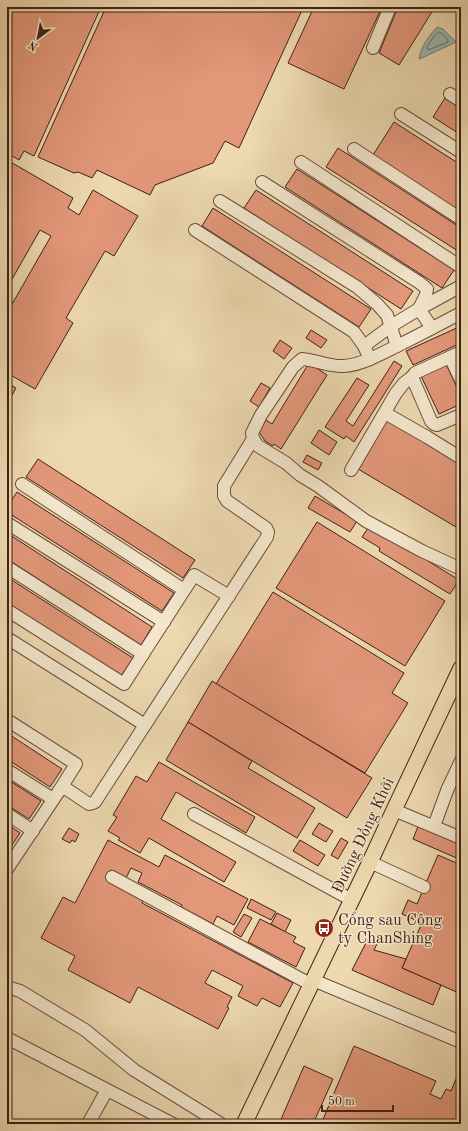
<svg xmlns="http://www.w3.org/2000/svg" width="468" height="1131" font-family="'Old Standard TT',serif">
  <rect width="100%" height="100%" fill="#edd8b0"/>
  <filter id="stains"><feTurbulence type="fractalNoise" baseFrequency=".005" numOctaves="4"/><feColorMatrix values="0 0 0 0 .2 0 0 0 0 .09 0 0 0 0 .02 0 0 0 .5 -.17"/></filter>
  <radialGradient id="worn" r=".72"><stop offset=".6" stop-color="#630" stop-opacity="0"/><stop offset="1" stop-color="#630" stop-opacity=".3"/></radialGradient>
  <path fill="#99b9ae" stroke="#757c71" d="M 437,27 L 443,29 L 456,42 L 424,57 L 419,59 C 421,46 429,36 437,27 Z"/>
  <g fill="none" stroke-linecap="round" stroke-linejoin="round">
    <path stroke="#6c6d62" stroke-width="1" d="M 439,32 C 442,33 448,38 448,42 L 428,50 L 427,47 L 434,36 Z"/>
  </g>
  <g fill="#e29779" stroke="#402115">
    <path d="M 7,7 L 101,7 L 34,156 L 24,151 L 19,160 L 7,153 Z"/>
    <path d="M 106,7 L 301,7 L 303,8 L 239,148 L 225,141 L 213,163 L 155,185 L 150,195 L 97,170 L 92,178 L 78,172 L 74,173 L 38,157 Z"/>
    <path d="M 314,7 L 382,7 L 344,89 L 288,63 Z"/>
    <path d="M 398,7 L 435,7 L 399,65 L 379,53 Z"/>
    <path d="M 445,98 L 461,109 L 461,135 L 433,117 Z"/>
    <path d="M 394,122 L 461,165 L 461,212 L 373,155 Z"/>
    <path d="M 338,148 L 461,228 L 461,253 L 326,167 Z"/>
    <path d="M 7,160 L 73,198 L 68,208 L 79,215 L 93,190 L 138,216 L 114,256 L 105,251 L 66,318 L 73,323 L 35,389 L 7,373 L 7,313 L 51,236 L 40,230 L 7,288 Z"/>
    <path d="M 297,169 L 454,270 L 442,288 L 285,187 Z"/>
    <path d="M 256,190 L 413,291 L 401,309 L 244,208 Z"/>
    <path d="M 213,208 L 371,309 L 359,327 L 202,226 Z"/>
    <path d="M 461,326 L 461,343 L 413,365 L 406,351 Z"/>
    <path d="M 311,330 L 327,340 L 321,348 L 306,338 Z"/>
    <path d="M 280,340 L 292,348 L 284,359 L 273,351 Z"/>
    <path d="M 394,361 L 402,366 L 354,442 L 346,436 L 344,439 L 325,427 L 357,378 L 369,385 L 346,421 L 353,426 Z"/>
    <path d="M 309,363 L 327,375 L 281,449 L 274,444 L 273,446 L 265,441 L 259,432 L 266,420 L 272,424 Z"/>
    <path d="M 446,364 L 461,396 L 461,404 L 439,414 L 421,376 Z"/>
    <path d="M 7,383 L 16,388 L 7,404 Z"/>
    <path d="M 261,383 L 270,388 L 259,407 L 250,401 Z"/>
    <path d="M 387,420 L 461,464 L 461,518 L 456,527 L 358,469 Z"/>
    <path d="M 319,430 L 337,442 L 329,455 L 311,443 Z"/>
    <path d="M 307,455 L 322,463 L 318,470 L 303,462 Z"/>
    <path d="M 38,459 L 195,560 L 183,578 L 26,477 Z"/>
    <path d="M 17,492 L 174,593 L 162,611 L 7,512 L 7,507 Z"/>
    <path d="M 315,496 L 357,521 L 350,532 L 308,508 Z"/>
    <path d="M 317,522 L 445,601 L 405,666 L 276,588 Z"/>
    <path d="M 368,528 L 387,539 L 389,537 L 459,580 L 450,594 L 379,551 L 380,548 L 362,537 Z"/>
    <path d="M 7,533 L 152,627 L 141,645 L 7,559 Z"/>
    <path d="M 7,577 L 133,658 L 121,676 L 7,603 Z"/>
    <path d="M 273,592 L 404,673 L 392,693 L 408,703 L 365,773 L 216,684 Z"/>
    <path d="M 212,681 L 372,778 L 347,818 L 188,722 Z"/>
    <path d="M 188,722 L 252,761 L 248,768 L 315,808 L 297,838 L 166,760 Z"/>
    <path d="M 7,733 L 62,769 L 50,787 L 7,759 Z"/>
    <path d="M 159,762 L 255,817 L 246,833 L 176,792 L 161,819 L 236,862 L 224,882 L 149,838 L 140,853 L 118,840 L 120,838 L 108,831 L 117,817 L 113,815 L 136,776 L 147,782 Z"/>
    <path d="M 7,779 L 41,801 L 29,819 L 7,805 Z"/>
    <path d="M 319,823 L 333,831 L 326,842 L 312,834 Z"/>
    <path d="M 7,824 L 20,833 L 8,851 L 7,850 Z"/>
    <path d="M 419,824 L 461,842 L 461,860 L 413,839 Z"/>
    <path d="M 69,828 L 79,834 L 75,842 L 72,840 L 70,843 L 62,839 Z"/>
    <path d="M 341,838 L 348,842 L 338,859 L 331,855 Z"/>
    <path d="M 108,840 L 159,867 L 165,855 L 248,899 L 234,925 L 217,916 L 213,924 L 181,907 L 182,905 L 138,882 L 142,873 L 131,868 L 126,878 L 111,870 L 107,879 L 144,899 L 142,903 L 293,983 L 280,1007 L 262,998 L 257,1006 L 238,996 L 243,986 L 212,970 L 205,983 L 232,997 L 227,1007 L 229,1008 L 218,1029 L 138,987 L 130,1003 L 68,970 L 75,956 L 41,938 L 63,897 L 75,903 Z"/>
    <path d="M 300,840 L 325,855 L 318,866 L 293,851 Z"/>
    <path d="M 438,855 L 461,865 L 461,994 L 402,968 L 422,923 L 402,914 L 408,900 L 417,904 Z"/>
    <path d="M 251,899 L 276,912 L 271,920 L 247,908 Z"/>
    <path d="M 277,913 L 291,920 L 285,932 L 271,924 Z"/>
    <path d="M 244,914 L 252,918 L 241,937 L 233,932 Z"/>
    <path d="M 260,919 L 296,937 L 293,942 L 305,948 L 296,967 L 248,942 Z"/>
    <path d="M 368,939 L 377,944 L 374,950 L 406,959 L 402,968 L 441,985 L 433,1005 L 352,970 Z"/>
    <path d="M 354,1046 L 436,1081 L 430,1094 L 441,1099 L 446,1089 L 451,1091 L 456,1079 L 461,1080 L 461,1124 L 321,1124 Z"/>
    <path d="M 304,1066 L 333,1079 L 313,1124 L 279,1124 Z"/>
  </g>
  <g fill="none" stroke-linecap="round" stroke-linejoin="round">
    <defs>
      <g id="minor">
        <path d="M 373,48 L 390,7"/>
        <path d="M 450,94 L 461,101"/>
        <path d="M 401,114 L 461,152"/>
        <path d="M 354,149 L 461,219"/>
        <path d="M 301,162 L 461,267"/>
        <path d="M 262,182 L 420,283 L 427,289 L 426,295 L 419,309 L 432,328"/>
        <path d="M 220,201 L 357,287 L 377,304 L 387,315 L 397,346"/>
        <path d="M 195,230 L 354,332 L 364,346 L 370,359"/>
        <path d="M 461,313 C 442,323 423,333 403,343 C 386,351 363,365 344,366 C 330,367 316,360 302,359 L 293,367 L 261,415 L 252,433 L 253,439 L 258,446 L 286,463 L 300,475 L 318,486 L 366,521 L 422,551 L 461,569"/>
        <path d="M 364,346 L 391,326 L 419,309 L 461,286"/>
        <path d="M 461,352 L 415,373 L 412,377 L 431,421 L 434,424 L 437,425 L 461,415"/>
        <path d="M 450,357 L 461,380"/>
        <path d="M 385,413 L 427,437 L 461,458"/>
        <path d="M 351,470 L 396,393 L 404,383 L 412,377"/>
        <path d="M 22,484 L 184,590"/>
        <path d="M 7,523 L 164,622"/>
        <path d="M 7,567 L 143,654 L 194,575 L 229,596"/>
        <path d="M 7,610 L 124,684 L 143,654"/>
        <path d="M 7,638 L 145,725"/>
        <path d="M 7,720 L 76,764 L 59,791"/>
        <path d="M 7,770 L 53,799"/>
        <path d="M 394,810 L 461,838"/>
        <path d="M 7,814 L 33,831"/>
        <path d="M 194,814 L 352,900"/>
        <path d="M 434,826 L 448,788 L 461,761"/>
        <path d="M 370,862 L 424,887"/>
        <path d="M 7,869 L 59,791 L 63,788 L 65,788 L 89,804 L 93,803 L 95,802 L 267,537 L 268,532 L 266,528 L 227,501 L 224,496 L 224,486 L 253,439"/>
        <path d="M 112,877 L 310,984"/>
        <path d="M 313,980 L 461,1042"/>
        <path d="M 7,987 L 20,991 L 85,1030 L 134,1070 L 221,1124"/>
        <path d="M 7,1038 L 173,1124"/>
        <path d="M 88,1124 L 107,1090"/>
      </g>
      <path id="major" d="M 244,1124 L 370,862 L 394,810 L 461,668"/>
    </defs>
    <use href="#minor" stroke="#6b4f3c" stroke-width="14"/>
    <use href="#major" stroke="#402115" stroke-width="17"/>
    <use href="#minor" stroke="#f3e6cc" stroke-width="12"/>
    <use href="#major" stroke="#edd8b0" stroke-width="15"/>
  </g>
  <defs>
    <symbol id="bus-disc" viewBox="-11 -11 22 22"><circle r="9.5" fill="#8f2418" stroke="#f3e6cc"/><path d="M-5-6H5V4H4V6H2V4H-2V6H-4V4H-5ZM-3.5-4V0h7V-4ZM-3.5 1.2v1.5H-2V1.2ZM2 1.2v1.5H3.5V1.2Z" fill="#fff"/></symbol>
  </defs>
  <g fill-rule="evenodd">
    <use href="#bus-disc" x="313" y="917" width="22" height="22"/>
  </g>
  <g text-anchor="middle" stroke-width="3" stroke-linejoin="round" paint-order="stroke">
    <g font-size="16" fill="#402115" stroke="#f3e6cc">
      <text transform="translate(362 835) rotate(-65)" y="6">Đường Đồng Khởi</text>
    </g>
    <g font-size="16" fill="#402115" stroke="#f3e6cc" text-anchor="start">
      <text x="338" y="925">Cổng sau Công<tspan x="338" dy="18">ty ChanShing</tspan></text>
    </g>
  </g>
  <rect width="468" height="1131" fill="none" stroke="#edd8b0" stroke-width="24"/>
  <rect x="8" y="8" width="452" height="1115" fill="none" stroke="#402115" stroke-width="2"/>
  <rect x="12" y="12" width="444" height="1107" fill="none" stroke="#402115"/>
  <g transform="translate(38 38) rotate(212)" stroke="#f3e6cc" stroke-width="3" paint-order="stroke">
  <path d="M0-3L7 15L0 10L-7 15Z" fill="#402115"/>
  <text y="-6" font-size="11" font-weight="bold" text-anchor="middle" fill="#402115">N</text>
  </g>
  <path d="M322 1105v6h71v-6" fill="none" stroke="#402115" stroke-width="2"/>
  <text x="328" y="1105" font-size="12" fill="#402115" stroke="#f3e6cc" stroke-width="3" paint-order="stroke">50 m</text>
  <rect width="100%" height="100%" filter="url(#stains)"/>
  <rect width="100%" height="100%" fill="url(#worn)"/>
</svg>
